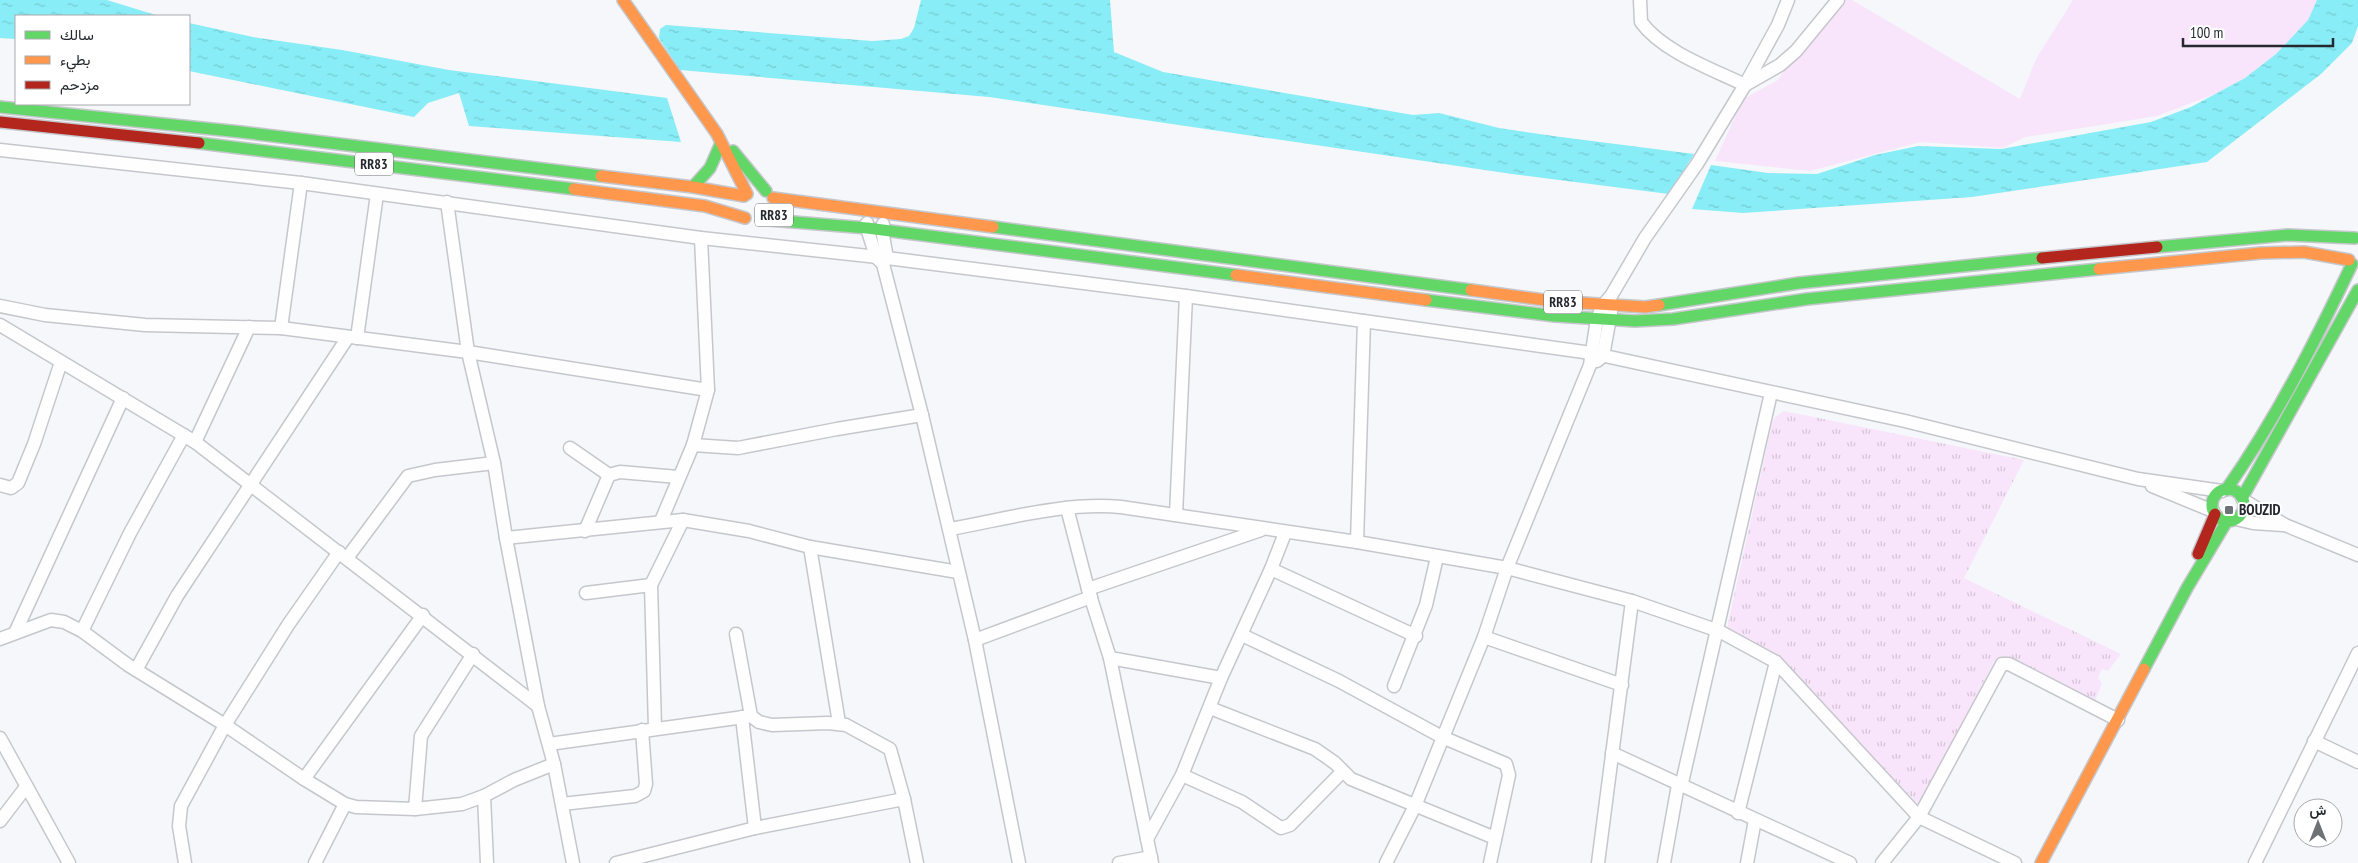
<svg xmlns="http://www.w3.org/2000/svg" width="2358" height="863" font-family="'PT Sans Narrow',Vazirmatn,sans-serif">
  <defs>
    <pattern id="park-tufts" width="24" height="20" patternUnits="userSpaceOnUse" patternTransform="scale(1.25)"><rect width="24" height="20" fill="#f9e5fb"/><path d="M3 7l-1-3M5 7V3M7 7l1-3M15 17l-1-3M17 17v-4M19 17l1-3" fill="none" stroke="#d5c4d7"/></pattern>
    <pattern id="water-ripples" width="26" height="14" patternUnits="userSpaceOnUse" patternTransform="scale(1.25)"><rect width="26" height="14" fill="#88edf6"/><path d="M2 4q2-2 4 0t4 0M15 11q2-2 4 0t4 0" fill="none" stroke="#75cbd3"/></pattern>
  </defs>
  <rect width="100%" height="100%" fill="#f5f7fa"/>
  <path fill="#f9e5fb" d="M 1840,0 L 1852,0 L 2020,99 L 2036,59 L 2073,0 L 2317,0 L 2308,20 L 2276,54 L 2245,78 L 2215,94 L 2157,116 L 2025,137 L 2003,148 L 1921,142 L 1810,171 L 1715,161 L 1743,99 L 1778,80 L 1794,56 Z"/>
  <path fill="url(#park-tufts)" d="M 1784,411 L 2024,460 L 1964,578 L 2121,654 L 2108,671 L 2102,669 L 2098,678 L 2102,683 L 2094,704 L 2004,658 L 1995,660 L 1919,805 L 1768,649 L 1727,628 L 1772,424 L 1775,417 Z"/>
  <g fill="url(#water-ripples)">
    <path d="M 0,0 L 107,0 L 159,16 L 16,16 L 16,39 L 0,38 Z"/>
    <path d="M 921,0 L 1110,0 L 1114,52 L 1163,72 L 1413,115 L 1439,113 L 1499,128 L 1553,136 L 1694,154 L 1669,194 L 1512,174 L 989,97 L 680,70 L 659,38 L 660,29 L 666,25 L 872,41 L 901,39 L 909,36 L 914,28 Z"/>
    <path d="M 2317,0 L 2358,0 L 2358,26 L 2352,43 L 2321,74 L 2207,162 L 1972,197 L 1743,213 L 1692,209 L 1711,165 L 1768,173 L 1817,174 L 1875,155 L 1918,146 L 2001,149 L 2151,122 L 2191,107 L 2245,78 L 2276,54 L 2308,20 Z"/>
    <path d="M 189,23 L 253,37 L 342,50 L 449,70 L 667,98 L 681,142 L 469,126 L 459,93 L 428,103 L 414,117 L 189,71 Z"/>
  </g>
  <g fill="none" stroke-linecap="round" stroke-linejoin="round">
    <defs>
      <g id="street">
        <path d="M 1640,0 L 1641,22 C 1663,52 1712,69 1745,85 L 1780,65 L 1796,51 L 1838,0"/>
        <path d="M 0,150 L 301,183 L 701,238 L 887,258 L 1186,296 L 1591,353 L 1905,421 L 2138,479 L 2222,491"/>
        <path d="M 447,202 L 468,352 L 494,463 L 506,538 L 538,706 L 554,764 L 573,863"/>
        <path d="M 867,223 L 867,228 L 876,257 L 883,264 L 922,415 L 975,640 L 1019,863"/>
        <path d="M 883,224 L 882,230 L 887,258 L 883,264"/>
        <path d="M 701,238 L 708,390"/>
        <path d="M 0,306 L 45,315 L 145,325 L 281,328 L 468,352 L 708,390 L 693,445 L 661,521"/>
        <path d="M 0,325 L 195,442 L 538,706"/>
        <path d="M 281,328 L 301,183"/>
        <path d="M 357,338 L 377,194"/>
        <path d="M 1597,361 L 1603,356 L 1611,312"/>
        <path d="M 195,442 L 249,327"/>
        <path d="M 693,445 L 738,448 L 837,429 L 922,415"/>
        <path d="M 570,448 L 609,475"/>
        <path d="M 0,485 L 11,488 L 18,483 L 34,444 L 61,362"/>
        <path d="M 2152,486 L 2213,511"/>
        <path d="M 2243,500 L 2285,525 L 2358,555"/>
        <path d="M 1067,508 L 1088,589 L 1110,658 L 1152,863"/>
        <path d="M 1176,515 L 1186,296"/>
        <path d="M 2236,519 L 2253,523 L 2283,525"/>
        <path d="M 950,529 C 1006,519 1064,502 1121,507 L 1357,542 L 1507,568 L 1632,601 L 1719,631 L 1776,662 L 1919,817 L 2015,863"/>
        <path d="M 585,531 L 609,475 L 620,472 L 678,477"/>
        <path d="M 506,538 L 683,520 L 749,531 L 810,547 L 958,572"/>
        <path d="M 1357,542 L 1364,321"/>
        <path d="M 810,547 L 839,723"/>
        <path d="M 347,558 L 408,476 L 435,470 L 494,463"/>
        <path d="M 1271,569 L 1416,636"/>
        <path d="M 1088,589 L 1261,530"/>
        <path d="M 586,593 L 651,585"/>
        <path d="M 82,631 L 130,533 L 184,435"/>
        <path d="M 15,633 L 123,398"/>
        <path d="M 736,634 L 751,716"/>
        <path d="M 1242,635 L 1339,681 L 1442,737 L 1506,764 L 1509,775 L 1490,863"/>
        <path d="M 1484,637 L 1622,685"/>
        <path d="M 0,639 L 51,620 L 64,622 L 82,631 L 128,665 L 225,725 L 304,779 L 345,804 L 356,807 L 415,809 L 462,804 L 484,796 L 514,780 L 554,764"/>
        <path d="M 975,640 L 1091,597"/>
        <path d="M 1110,658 L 1221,678"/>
        <path d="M 136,670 L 177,596 L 348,337"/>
        <path d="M 1394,686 L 1426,605 L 1437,557"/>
        <path d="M 1210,708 L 1315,749 L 1335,763 L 1351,779 L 1495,838"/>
        <path d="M 742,717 L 755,828"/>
        <path d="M 655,728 L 651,585 L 683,520"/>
        <path d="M 0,738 L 69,863"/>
        <path d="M 2314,741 L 2358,762"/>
        <path d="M 549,744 L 751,716 L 759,722 L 772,725 L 828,723 L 846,725 L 890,749 L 904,799 L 917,863"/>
        <path d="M 1612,753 L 1850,863"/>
        <path d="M 1182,775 L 1242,802 L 1281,828 L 1290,825 L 1342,772"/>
        <path d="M 304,779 L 423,615"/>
        <path d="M 1681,787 L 1771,393"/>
        <path d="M 484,796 L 487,863"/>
        <path d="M 562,804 L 635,796 L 644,791 L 646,784 L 642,730"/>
        <path d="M 415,809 L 421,736 L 473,654"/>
        <path d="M 1738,813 L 1776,662"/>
        <path d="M 0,821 L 26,787"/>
        <path d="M 1147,839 L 1182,775 L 1221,678 L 1271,569 L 1285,533"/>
        <path d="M 185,863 L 179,826 L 181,806 L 225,725 L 288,625 L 339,552"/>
        <path d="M 315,863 L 345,804"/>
        <path d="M 616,863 L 755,828 L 904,799"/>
        <path d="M 1119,863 L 1151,857"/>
        <path d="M 1386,863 L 1415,806 L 1484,637 L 1507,568 L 1590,365 L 1597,319 L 1603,305 L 1611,296 L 1645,238 L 1697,164 L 1745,85 L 1778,25 L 1788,0"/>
        <path d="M 1598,863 L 1632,601"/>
        <path d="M 1664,863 L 1678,785"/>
        <path d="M 1747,863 L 1755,820"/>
        <path d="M 1882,863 L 1919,817 L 2002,664 L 2009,664 L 2118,720"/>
        <path d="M 2255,863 L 2358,653"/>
      </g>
      <g id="fast">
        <path d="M 0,107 L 241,132 L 601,176"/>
        <path d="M 199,143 L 574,189"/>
        <path d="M 733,151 L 766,191"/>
        <path d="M 693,187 L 710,168 L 721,143"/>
        <path d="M 769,220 L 867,228 L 1236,275"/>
        <path d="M 993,227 L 1471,290"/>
        <path d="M 2157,247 L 2288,235 L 2355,238"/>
        <path d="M 1426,300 L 1555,316 L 1635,321 L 1673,319 L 1807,299 L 2099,269"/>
        <path d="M 1659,305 L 1799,283 L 2042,258"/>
        <circle cx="2228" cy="505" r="16"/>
        <path d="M 2226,490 C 2276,419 2315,342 2352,264"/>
        <path d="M 2242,498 L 2358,290"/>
        <path d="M 2144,669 L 2187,588 L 2227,521"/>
      </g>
      <g id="slow">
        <path d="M 623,0 L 717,134 L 747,194"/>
        <path d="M 601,176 L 693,187 L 744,196"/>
        <path d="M 574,189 L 705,206 L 745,218"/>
        <path d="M 773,198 L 993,227"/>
        <path d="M 2099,269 L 2261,253 L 2304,252 L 2349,260"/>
        <path d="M 1236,275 L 1426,300"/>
        <path d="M 1471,290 L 1552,301 L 1645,307 L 1659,305"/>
        <path d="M 2041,863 L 2144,669"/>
      </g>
      <g id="jam">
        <path d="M 0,122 L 199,143"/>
        <path d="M 2042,258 L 2157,247"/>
        <path d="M 2198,554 L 2215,514"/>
      </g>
    </defs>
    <use href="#street" stroke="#c5c7cc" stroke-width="15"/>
    <use href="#fast" stroke="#c5c7cc" stroke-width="14"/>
    <use href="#slow" stroke="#c5c7cc" stroke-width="14"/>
    <use href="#jam" stroke="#c5c7cc" stroke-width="14"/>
    <use href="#street" stroke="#fefefe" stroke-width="12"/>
    <use href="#fast" stroke="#63d668" stroke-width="11"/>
    <use href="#slow" stroke="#ff974d" stroke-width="11"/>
    <use href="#jam" stroke="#b3261e" stroke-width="11"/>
  </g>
  <rect fill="#6e7176" stroke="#fff" stroke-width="2" x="2224" y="505" width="10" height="10" rx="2.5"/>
  <g text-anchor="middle" stroke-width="4" stroke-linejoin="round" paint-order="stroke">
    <g fill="#fff" stroke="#66696d" stroke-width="1">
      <rect x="355" y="152.5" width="38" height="23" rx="4"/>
      <rect x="755" y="203.5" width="38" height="23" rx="4"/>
      <rect x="1544" y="290.5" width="38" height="23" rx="4"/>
    </g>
    <g font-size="14" font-weight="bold" fill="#25292f">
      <text x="374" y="169">RR83</text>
      <text x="774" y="220">RR83</text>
      <text x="1563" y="307">RR83</text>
    </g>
    <g font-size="15" font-weight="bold" fill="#25292f" stroke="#fff" text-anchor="start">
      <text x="2239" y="515">BOUZID</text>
    </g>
  </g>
  <rect x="15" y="15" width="175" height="90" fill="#ffffff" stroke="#a8a9ac"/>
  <rect x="25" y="31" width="25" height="8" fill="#63d668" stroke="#a8a9ac"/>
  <text x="60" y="40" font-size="15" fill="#25292f">سالك</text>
  <rect x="25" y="56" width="25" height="8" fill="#ff974d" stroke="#a8a9ac"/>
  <text x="60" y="65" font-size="15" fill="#25292f">بطيء</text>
  <rect x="25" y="81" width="25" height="8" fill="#b3261e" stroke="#a8a9ac"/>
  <text x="60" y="90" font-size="15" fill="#25292f">مزدحم</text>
  <g transform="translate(2318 823)"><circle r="24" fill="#ffffff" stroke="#a8a9ac"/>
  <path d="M0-4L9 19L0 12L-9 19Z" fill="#6e7176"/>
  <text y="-8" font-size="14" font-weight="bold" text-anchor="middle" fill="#25292f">ش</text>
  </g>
  <path d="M2183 38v8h150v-8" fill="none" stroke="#25292f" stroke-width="2.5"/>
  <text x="2190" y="38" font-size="15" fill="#25292f" stroke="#ffffff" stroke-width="4" paint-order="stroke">100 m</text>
</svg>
